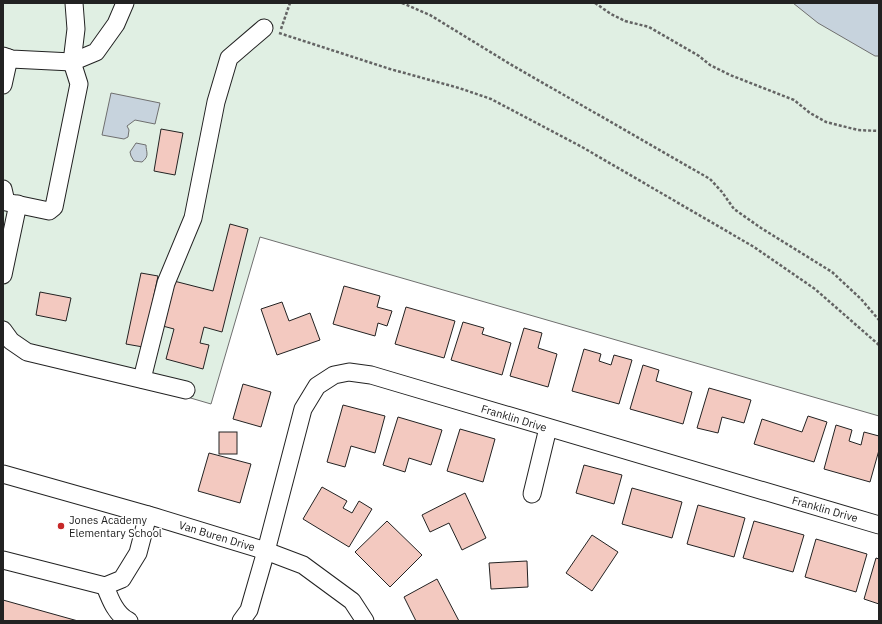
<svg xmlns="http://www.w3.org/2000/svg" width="882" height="624" font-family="'IBM Plex Sans',sans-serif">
  <rect width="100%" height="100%" fill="#fff"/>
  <path fill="#e0efe3" stroke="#6f6f6f" d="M 3,3 L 879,3 L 879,416 L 260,237 L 211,404 L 3,343 Z"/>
  <g fill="#c7d3dd" stroke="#6f6f6f">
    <path d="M 793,3 L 879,3 L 879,56 L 875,56 L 818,23 Z"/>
    <path d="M 111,93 L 160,103 L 155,124 L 135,120 L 127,126 L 129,130 L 128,137 L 124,139 L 102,135 Z"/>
    <path d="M 136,143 L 146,145 C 146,152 150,156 142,162 L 134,161 L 131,156 L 130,152 Z"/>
  </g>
  <g fill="#f3c9c0" stroke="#222">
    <path d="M 161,129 L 183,133 L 175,175 L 154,171 Z"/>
    <path d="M 230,224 L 248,229 L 222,332 L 204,327 L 200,343 L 209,345 L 203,369 L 166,359 L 174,329 L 159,325 L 170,280 L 213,291 Z"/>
    <path d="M 141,273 L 158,276 L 143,347 L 126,344 Z"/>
    <path d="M 344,286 L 380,296 L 377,307 L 392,311 L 387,326 L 378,323 L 375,336 L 333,324 Z"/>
    <path d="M 40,292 L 71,298 L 66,321 L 36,315 Z"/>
    <path d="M 282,302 L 289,321 L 310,313 L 320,340 L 277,355 L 261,309 Z"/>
    <path d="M 406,307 L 455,321 L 444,358 L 395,344 Z"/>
    <path d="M 463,322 L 484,328 L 482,334 L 511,343 L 502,375 L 451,360 Z"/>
    <path d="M 524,328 L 542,333 L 538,348 L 557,354 L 548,387 L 510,376 Z"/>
    <path d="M 584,349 L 601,354 L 599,361 L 611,365 L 614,355 L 632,360 L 619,404 L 572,391 Z"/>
    <path d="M 643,365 L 659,370 L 656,381 L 692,392 L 683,424 L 630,409 Z"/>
    <path d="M 243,384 L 271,392 L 261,427 L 233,419 Z"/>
    <path d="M 709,388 L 751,400 L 744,423 L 722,417 L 718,433 L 697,428 Z"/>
    <path d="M 343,405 L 385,416 L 375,453 L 351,446 L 345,467 L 327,462 Z"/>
    <path d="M 808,416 L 827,422 L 814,462 L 754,444 L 762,419 L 802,432 Z"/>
    <path d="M 398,417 L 442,430 L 431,465 L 409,458 L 405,472 L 383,465 Z"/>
    <path d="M 836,425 L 852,430 L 849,441 L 861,445 L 864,432 L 879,436 L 879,450 L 870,482 L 824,469 Z"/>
    <path d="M 460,429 L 495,439 L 483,482 L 447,471 Z"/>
    <rect x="219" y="432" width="18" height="22"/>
    <path d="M 209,453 L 251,464 L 240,503 L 198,491 Z"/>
    <path d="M 584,465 L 622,475 L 614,504 L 576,493 Z"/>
    <path d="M 322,487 L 347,501 L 343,508 L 352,513 L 359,501 L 372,509 L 349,547 L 303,519 Z"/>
    <path d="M 632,488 L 682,502 L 672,538 L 622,524 Z"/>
    <path d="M 465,493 L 486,538 L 462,550 L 449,523 L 430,532 L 422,515 Z"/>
    <path d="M 698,505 L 745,518 L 734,557 L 687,544 Z"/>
    <path d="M 387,521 L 422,555 L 390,587 L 355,552 Z"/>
    <path d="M 754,521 L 804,535 L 793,572 L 743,558 Z"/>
    <path d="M 592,535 L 618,552 L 592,591 L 566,573 Z"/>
    <path d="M 816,539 L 867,554 L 856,592 L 805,577 Z"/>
    <path d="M 876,558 L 879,559 L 879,604 L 864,599 Z"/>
    <path d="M 527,561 L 528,587 L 491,589 L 489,563 Z"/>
    <path d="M 437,579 L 459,621 L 416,621 L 404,597 Z"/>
    <path d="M 3,600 L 78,621 L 3,621 Z"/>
  </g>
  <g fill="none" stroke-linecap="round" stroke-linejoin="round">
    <defs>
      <g id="minor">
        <path d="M 3,56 L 11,59 L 72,62 L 96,52 L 116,24 L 125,3"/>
        <path d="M 3,85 L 9,58"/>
        <path d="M 3,189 L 6,202 L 49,211 L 54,207 L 79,84 L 72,62 L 76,29 L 74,3"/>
        <path d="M 3,275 L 18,204"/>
        <path d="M 3,330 L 11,341 L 27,352 L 186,390"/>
        <path d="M 142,379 L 166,283 L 193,218 L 216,102 L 229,58 L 264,28"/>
        <path d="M 3,474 L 155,517 L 266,551 L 303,565 L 352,601 L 365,621"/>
        <path d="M 532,494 L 548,428"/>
        <path d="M 3,560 L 105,586 L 122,579 L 138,553 L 148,515"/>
        <path d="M 105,586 C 110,599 116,615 129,621"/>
        <path d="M 241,621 L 249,610 L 266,551 L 303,409 L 317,386 L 334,375 L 349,372 L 371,375 L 879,525"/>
      </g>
    </defs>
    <use href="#minor" stroke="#222" stroke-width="19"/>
    <g stroke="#646464" stroke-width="2.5" stroke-dasharray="3 2" stroke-linecap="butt">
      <path d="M 402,3 L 430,15 L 510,64 L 710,179 L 722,192 L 734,209 L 761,228 L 832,272 L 861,299 L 879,320"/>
      <path d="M 595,3 L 611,14 L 625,21 L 649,27 L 699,56 L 710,65 L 730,75 L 794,100 L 810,113 L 826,122 L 858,130 L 879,131"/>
      <path d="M 281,29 L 290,3"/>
      <path d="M 279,33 L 390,69 L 459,88 L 491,99 L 582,147 L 754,247 L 815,289 L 879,345"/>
    </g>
    <use href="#minor" stroke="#fff" stroke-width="17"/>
  </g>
  <circle fill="#c62828" stroke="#fff" stroke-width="1.5" cx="61" cy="526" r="4"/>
  <g text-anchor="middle" stroke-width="3" stroke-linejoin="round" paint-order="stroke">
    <g font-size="11" fill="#222" stroke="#fff">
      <text transform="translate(514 418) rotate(17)" y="4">Franklin Drive</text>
      <text transform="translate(825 509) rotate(16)" y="4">Franklin Drive</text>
      <text transform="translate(217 536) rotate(17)" y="4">Van Buren Drive</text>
    </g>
    <g font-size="11" fill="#222" stroke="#fff" text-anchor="start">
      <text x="69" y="524">Jones Academy<tspan x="69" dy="13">Elementary School</tspan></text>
    </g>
  </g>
  <rect width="882" height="624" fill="none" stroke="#222222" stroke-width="8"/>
</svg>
